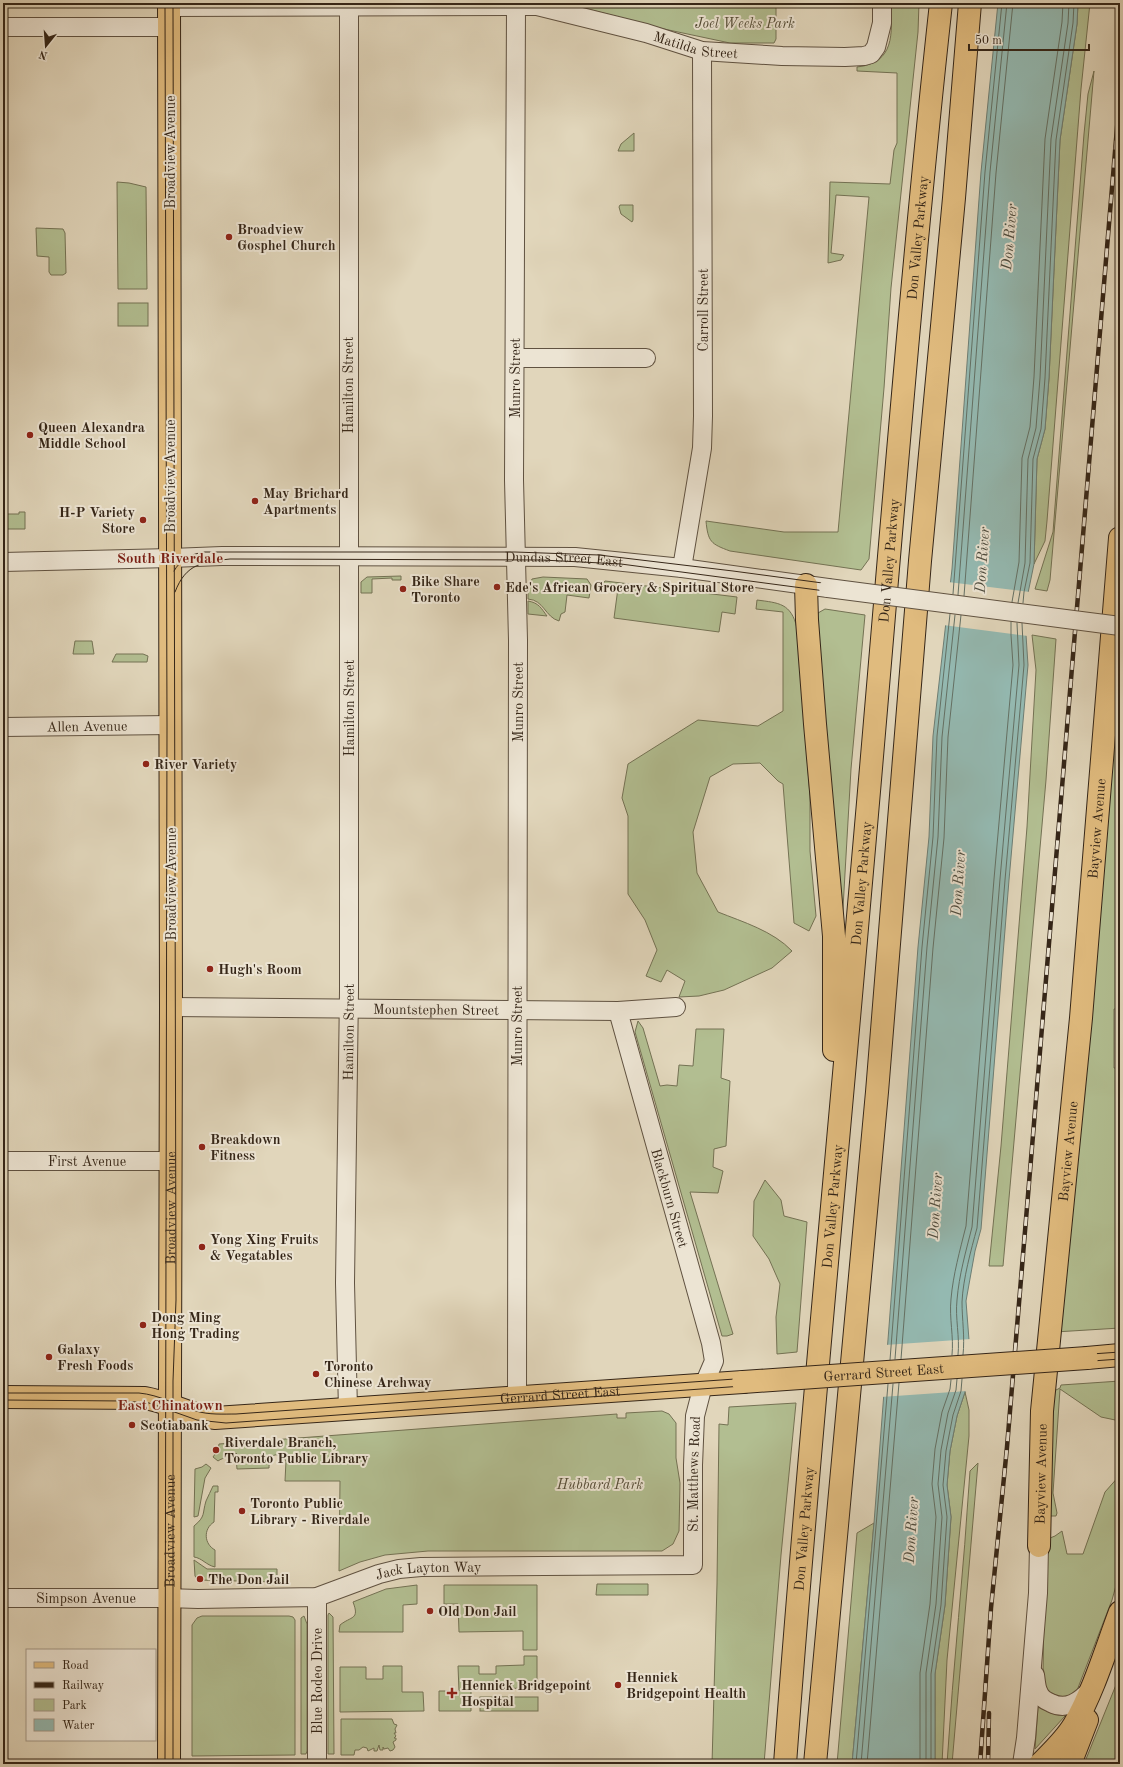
<svg xmlns="http://www.w3.org/2000/svg" width="1123" height="1767" font-family="'Old Standard TT',serif">
  <rect width="100%" height="100%" fill="#e1d6bb"/>
  <filter id="stains"><feTurbulence type="fractalNoise" baseFrequency=".005" numOctaves="4"/><feColorMatrix values="0 0 0 0 .2 0 0 0 0 .09 0 0 0 0 .02 0 0 0 .5 -.17"/></filter>
  <radialGradient id="worn" r=".72"><stop offset=".6" stop-color="#630" stop-opacity="0"/><stop offset="1" stop-color="#630" stop-opacity=".3"/></radialGradient>
  <g fill="#b2be91" stroke="#747254">
    <path d="M 565,3 L 776,3 L 776,39 L 774,43 L 730,43 L 664,29 Z"/>
    <path d="M 891,3 L 919,3 L 918,32 L 891,288 L 884,388 L 869,559 L 861,570 L 730,551 C 711,544 708,542 706,521 L 784,532 L 838,532 L 869,197 L 836,195 L 831,253 L 844,255 L 841,260 L 828,263 L 830,182 L 890,184 L 894,150 L 897,143 L 897,73 L 857,71 L 857,67 C 895,63 892,34 891,3 Z"/>
    <path d="M 1078,3 L 1090,3 L 1081,89 L 1047,521 L 1045,541 L 1034,564 L 1037,459 L 1045,429 L 1049,378 L 1060,140 L 1077,24 Z"/>
    <path d="M 1094,71 L 1050,580 L 1047,591 L 1035,589 L 1053,532 L 1084,134 L 1088,94 Z"/>
    <path d="M 634,133 L 634,151 L 618,151 L 621,144 Z"/>
    <path d="M 117,182 L 129,183 L 146,187 L 147,289 L 118,289 Z"/>
    <path d="M 620,205 L 633,205 L 633,220 L 632,222 L 621,214 L 619,207 Z"/>
    <path d="M 36,228 L 63,229 L 65,233 L 66,273 L 63,275 L 51,275 L 49,272 L 49,257 L 37,256 Z"/>
    <rect x="118" y="303" width="30" height="23"/>
    <path d="M 19,512 L 25,512 L 25,529 L 6,529 L 6,514 L 19,514 Z"/>
    <path d="M 401,576 L 401,580 L 392,580 L 392,578 L 372,579 L 372,593 L 361,593 L 361,582 L 367,577 Z"/>
    <path d="M 543,577 L 587,579 L 591,585 L 589,598 L 567,595 L 565,612 L 561,614 L 559,621 C 545,617 544,600 528,599 L 528,589 L 532,579 Z"/>
    <path d="M 605,581 L 737,597 L 735,614 L 722,612 L 719,632 L 614,618 L 618,588 L 601,586 Z"/>
    <path d="M 757,600 C 779,603 791,603 797,628 L 810,796 L 810,851 L 816,916 L 809,931 L 794,923 L 783,784 L 778,781 L 760,763 L 733,764 L 710,777 L 693,832 L 697,873 L 718,912 C 743,922 773,931 792,951 L 772,968 L 724,990 L 699,996 L 679,997 L 685,981 L 667,970 L 661,982 L 646,976 L 657,950 L 645,920 L 628,894 L 628,816 L 622,798 L 628,764 L 698,720 L 758,726 L 783,711 L 783,612 L 756,609 Z"/>
    <path d="M 528,601 C 539,603 541,608 547,616 L 528,614 Z"/>
    <path d="M 825,609 L 865,615 L 851,769 L 841,943 L 816,620 L 818,613 Z"/>
    <path d="M 1032,635 L 1056,639 L 1046,780 L 1003,1266 L 989,1266 L 1001,1146 L 1027,827 L 1036,670 Z"/>
    <path d="M 75,641 L 92,641 L 94,654 L 73,654 Z"/>
    <path d="M 116,654 L 143,654 L 148,656 L 147,662 L 112,662 Z"/>
    <path d="M 1120,665 L 1120,1009 L 1114,1009 L 1114,1068 L 1120,1068 L 1120,1328 L 1055,1332 Z"/>
    <path d="M 638,1021 L 643,1028 L 660,1086 L 667,1085 L 677,1086 L 679,1065 L 693,1066 L 696,1029 L 724,1029 L 721,1078 L 730,1081 L 726,1146 L 714,1149 L 713,1167 L 723,1171 L 718,1193 L 690,1192 L 733,1334 L 727,1336 L 722,1336 L 635,1032 Z"/>
    <path d="M 765,1180 L 781,1200 L 784,1216 L 807,1222 L 797,1352 L 777,1354 L 776,1317 L 780,1284 L 769,1259 L 753,1236 L 754,1201 Z"/>
    <path d="M 1120,1381 L 1120,1421 L 1101,1417 L 1060,1389 L 1053,1493 L 1057,1513 L 1056,1516 L 1045,1516 L 1048,1394 L 1060,1388 L 1061,1385 Z"/>
    <path d="M 965,1392 L 969,1410 L 969,1436 L 947,1660 L 942,1764 L 935,1764 L 935,1674 L 945,1605 L 951,1517 L 947,1485 L 950,1451 L 957,1416 Z"/>
    <path d="M 796,1403 L 781,1555 L 764,1764 L 712,1764 L 717,1584 L 719,1424 L 728,1425 L 729,1407 Z"/>
    <path d="M 662,1411 L 669,1414 L 676,1423 L 676,1458 L 680,1483 L 679,1531 L 673,1544 L 662,1551 L 428,1551 L 385,1555 L 360,1562 L 339,1571 L 340,1481 L 285,1481 L 286,1461 L 283,1456 C 272,1452 269,1458 269,1468 L 237,1469 L 236,1457 L 238,1455 L 236,1453 C 233,1457 223,1457 218,1461 L 213,1457 L 218,1450 L 219,1444 L 617,1414 L 617,1418 L 626,1418 L 626,1413 Z"/>
    <path d="M 978,1463 L 952,1764 L 947,1764 C 953,1666 964,1569 970,1471 Z"/>
    <path d="M 206,1464 L 211,1468 L 205,1478 L 198,1516 L 194,1517 L 195,1469 L 202,1467 Z"/>
    <path d="M 1120,1475 L 1120,1571 L 1112,1600 L 1076,1693 C 1064,1698 1059,1698 1047,1692 L 1043,1675 L 1045,1540 L 1055,1536 L 1062,1531 L 1067,1554 L 1083,1554 L 1105,1492 Z"/>
    <path d="M 213,1486 L 218,1486 L 218,1492 L 215,1492 L 214,1522 C 203,1529 204,1544 215,1550 L 215,1567 C 206,1565 202,1558 194,1557 L 194,1526 C 206,1516 202,1514 206,1501 C 208,1496 211,1491 213,1486 Z"/>
    <path d="M 874,1523 L 852,1764 L 837,1764 L 857,1533 Z"/>
    <path d="M 194,1560 L 207,1569 L 277,1569 L 277,1582 L 198,1580 L 195,1576 Z"/>
    <path d="M 597,1584 L 648,1584 L 648,1595 L 596,1595 Z"/>
    <path d="M 417,1585 L 417,1604 L 403,1605 L 403,1632 L 339,1632 L 340,1625 C 351,1616 360,1620 353,1602 L 386,1589 Z"/>
    <path d="M 444,1585 L 537,1585 L 537,1650 L 523,1650 L 523,1631 L 459,1632 L 458,1604 L 444,1604 Z"/>
    <path d="M 329,1613 L 333,1617 L 334,1754 L 328,1754 L 328,1615 Z"/>
    <path d="M 202,1616 L 289,1616 L 293,1617 L 295,1620 L 295,1755 L 192,1756 L 192,1625 L 197,1618 Z"/>
    <path d="M 304,1616 L 307,1624 L 307,1751 L 306,1754 L 301,1754 L 301,1618 Z"/>
    <path d="M 524,1656 L 537,1656 L 537,1688 L 471,1689 L 471,1711 L 439,1711 L 439,1691 L 459,1691 L 458,1666 L 479,1666 L 479,1674 L 496,1674 L 496,1666 L 524,1665 Z"/>
    <path d="M 383,1666 L 402,1666 L 402,1692 L 423,1692 L 424,1711 L 340,1712 L 340,1667 L 366,1667 L 366,1679 L 383,1679 Z"/>
    <path d="M 1120,1675 L 1120,1764 L 1084,1764 Z"/>
    <rect x="480" y="1697" width="58" height="14"/>
    <path d="M 1038,1707 L 1051,1713 L 1064,1714 L 1065,1716 L 1035,1749 Z"/>
    <path d="M 341,1719 L 392,1719 L 394,1724 L 397,1725 L 395,1729 L 396,1733 L 394,1733 L 396,1736 L 394,1738 L 396,1738 L 396,1740 L 393,1742 L 395,1747 L 393,1750 L 390,1751 L 388,1748 L 384,1749 L 383,1747 L 383,1750 L 380,1750 L 379,1745 L 377,1751 L 374,1751 L 374,1748 L 368,1751 L 367,1748 L 363,1747 L 359,1750 L 355,1750 L 354,1755 L 341,1755 Z"/>
    <path d="M 424,1761 L 424,1764 L 340,1764 L 340,1762 Z"/>
    <path d="M 198,1762 L 291,1762 L 291,1764 L 199,1764 Z"/>
  </g>
  <path fill="#94b9b1" stroke="#6e7e74" d="M 998,3 L 1078,3 L 1077,24 L 1060,140 L 1049,378 L 1045,429 L 1037,459 L 1034,564 L 1028,593 L 1026,635 L 1028,665 L 1009,880 L 981,1229 L 975,1251 L 966,1301 L 969,1340 L 965,1392 L 957,1416 L 950,1451 L 947,1485 L 951,1517 L 945,1605 L 935,1674 L 935,1764 L 852,1764 L 874,1523 L 918,947 L 929,837 L 933,736 L 952,569 L 981,172 Z"/>
  <g fill="#e1d6bb">
    <path d="M 948,582 L 1030,592 L 1028,636 L 943,625 Z"/>
    <path d="M 971,1339 L 967,1391 L 881,1397 L 885,1345 Z"/>
  </g>
  <g fill="none" stroke-linecap="round" stroke-linejoin="round">
    <g stroke="#647064" stroke-width="1">
      <path d="M 953,594 L 985,172 L 1002,3"/>
      <path d="M 958,595 L 990,172 L 1007,3"/>
      <path d="M 964,596 L 996,173 L 1013,3"/>
      <path d="M 1012,602 L 1019,562 L 1022,458 L 1030,427 L 1034,377 L 1045,139 L 1062,22 L 1063,3"/>
      <path d="M 1018,603 L 1025,563 L 1028,459 L 1036,428 L 1040,378 L 1051,139 L 1068,23 L 1069,3"/>
      <path d="M 1023,603 L 1024,592 L 1030,563 L 1033,459 L 1041,429 L 1045,378 L 1056,140 L 1073,23 L 1074,3"/>
      <path d="M 952,1355 C 954,1337 949,1318 951,1299 C 953,1275 960,1250 966,1226 L 994,879 L 1013,665 L 1011,635 L 1011,622"/>
      <path d="M 958,1355 C 960,1337 955,1318 957,1300 C 959,1275 966,1251 972,1227 L 1000,879 L 1019,665 L 1017,623"/>
      <path d="M 963,1355 C 965,1337 962,1319 962,1302 C 963,1279 971,1250 977,1228 L 1005,880 L 1024,665 L 1022,623"/>
      <path d="M 895,1359 L 927,947 L 938,837 L 942,737 L 955,615"/>
      <path d="M 901,1359 L 933,948 L 944,838 L 948,737 L 961,615"/>
      <path d="M 890,1360 L 922,947 L 933,837 L 937,736 L 950,614"/>
      <path d="M 856,1764 L 888,1384"/>
      <path d="M 861,1764 L 893,1384"/>
      <path d="M 867,1764 L 899,1383"/>
      <path d="M 920,1764 L 920,1673 L 930,1604 L 936,1517 L 932,1484 L 935,1449 L 942,1412 L 950,1389 L 951,1380"/>
      <path d="M 926,1764 L 926,1673 L 936,1604 L 942,1517 L 938,1484 L 941,1450 L 948,1413 L 956,1390 L 957,1379"/>
      <path d="M 931,1764 L 931,1674 L 941,1605 L 947,1517 L 943,1485 L 946,1451 L 953,1415 L 961,1391 L 962,1379"/>
    </g>
    <defs>
      <g id="minor">
        <path id="s1" d="M 169,7 L 537,6 L 646,33 L 702,51 L 782,56 L 845,57 L 864,56 L 871,54 L 876,47 L 882,23 L 882,3"/>
        <path d="M 516,7 L 514,480 L 518,640 L 517,1398"/>
        <path d="M 3,27 L 169,27"/>
        <path d="M 515,358 L 646,358"/>
        <path id="s2" d="M 3,562 L 171,558 L 222,556 L 575,557 L 682,568 L 828,588"/>
        <path d="M 682,568 L 702,448 L 703,416 L 702,51"/>
        <path id="s3" d="M 3,727 L 171,725"/>
        <path id="s4" d="M 171,1007 L 618,1011 L 676,1007"/>
        <path id="s5" d="M 3,1161 L 171,1161"/>
        <path id="s6" d="M 348,1410 L 345,1283 L 349,991 L 349,7"/>
        <path d="M 317,1597 L 317,1764"/>
        <path id="s7" d="M 3,1598 L 166,1598 L 198,1599 L 317,1597 L 379,1574 L 399,1569 L 421,1567 L 693,1565 L 693,1465 L 695,1416 L 702,1389 L 714,1361 L 711,1343 L 618,1011"/>
        <path d="M 1035,1675 C 1036,1681 1036,1688 1039,1693 C 1041,1698 1046,1701 1051,1703 C 1067,1711 1080,1701 1091,1689"/>
        <path d="M 1022,1764 L 1026,1738 L 1038,1593 L 1039,1546"/>
      </g>
      <g id="major">
        <path d="M 1087,1358 L 1120,1355"/>
        <path id="s8" d="M 3,1397 L 145,1398 C 169,1402 190,1416 215,1418 L 743,1382"/>
        <path id="s9" d="M 1039,1546 L 1042,1411 L 1081,1018 L 1120,538"/>
        <path id="s10" d="M 169,1764 L 171,1007 L 169,3"/>
        <path d="M 1040,1764 C 1052,1752 1065,1740 1074,1725 C 1094,1690 1106,1649 1120,1612"/>
        <path d="M 1070,1764 L 1087,1720"/>
      </g>
      <g id="highway">
        <path d="M 806,585 L 807,620 L 815,724 L 834,936 L 834,1050"/>
        <path id="s11" d="M 785,1764 C 806,1477 834,1192 859,905 C 886,605 908,303 941,3"/>
        <path d="M 815,1764 L 877,1092 L 920,561 L 954,198 L 970,3"/>
      </g>
    </defs>
    <use href="#minor" stroke="#605241" stroke-width="20"/>
    <use href="#major" stroke="#352618" stroke-width="24"/>
    <use href="#highway" stroke="#352618" stroke-width="24"/>
    <use href="#minor" stroke="#ece4d3" stroke-width="18"/>
    <use href="#major" stroke="#e0bb7e" stroke-width="22"/>
    <use href="#highway" stroke="#e0bb7e" stroke-width="22"/>
    <g stroke="#352618" stroke-width="1">
      <path d="M 174,571 C 180,560 191,554 204,552 L 515,552 L 599,555 L 733,571 L 1120,623"/>
      <path d="M 175,592 C 186,563 203,562 230,559 L 542,560 L 621,564 L 1120,630"/>
      <path d="M 3,1393 L 139,1393 C 160,1395 176,1405 196,1411 C 209,1415 223,1414 236,1414 L 1120,1352"/>
      <path d="M 3,1400 L 124,1401 L 149,1403 L 197,1420 L 226,1423 L 1120,1359"/>
      <path d="M 165,1764 L 167,726 L 165,3"/>
      <path d="M 173,1764 L 173,1381 L 176,1300 L 173,3"/>
    </g>
    <defs>
      <g id="rail">
        <path d="M 980,1764 L 991,1608 L 1007,1447 L 1120,92"/>
        <path d="M 988,1764 L 989,1713"/>
      </g>
    </defs>
    <use href="#rail" stroke="#352618" stroke-width="4.5"/>
    <use href="#rail" stroke="#ece4d3" stroke-width="3" stroke-dasharray="9" stroke-linecap="butt"/>
    <defs>
      <path id="minor-bridge" d="M 828,588 L 1120,626"/>
      <g id="major-bridge">
        <path id="s12" d="M 743,1382 L 1087,1358"/>
      </g>
    </defs>
    <use href="#minor-bridge" stroke="#605241" stroke-width="20" stroke-linecap="butt"/>
    <use href="#major-bridge" stroke="#352618" stroke-width="24" stroke-linecap="butt"/>
    <use href="#minor-bridge" stroke="#ece4d3" stroke-width="18"/>
    <use href="#major-bridge" stroke="#e0bb7e" stroke-width="22"/>
  </g>
  <g fill="#8f2418" stroke="#ece4d3" stroke-width="1.5">
    <circle cx="229" cy="237" r="4"/>
    <circle cx="30" cy="435" r="4"/>
    <circle cx="255" cy="501" r="4"/>
    <circle cx="143" cy="520" r="4"/>
    <circle cx="497" cy="587" r="4"/>
    <circle cx="403" cy="589" r="4"/>
    <circle cx="146" cy="764" r="4"/>
    <circle cx="210" cy="969" r="4"/>
    <circle cx="202" cy="1147" r="4"/>
    <circle cx="202" cy="1247" r="4"/>
    <circle cx="143" cy="1325" r="4"/>
    <circle cx="49" cy="1357" r="4"/>
    <circle cx="316" cy="1374" r="4"/>
    <circle cx="132" cy="1425" r="4"/>
    <circle cx="216" cy="1450" r="4"/>
    <circle cx="242" cy="1511" r="4"/>
    <circle cx="200" cy="1579" r="4"/>
    <circle cx="430" cy="1611" r="4"/>
    <circle cx="618" cy="1685" r="4"/>
    <path d="M450 1687h4v4h4v4h-4v4h-4v-4h-4v-4h4z"/>
  </g>
  <g text-anchor="middle" stroke-width="4" stroke-linejoin="round" paint-order="stroke">
    <g font-size="14" font-style="italic" fill="#544c36" stroke="#ece4d3">
      <text x="745" y="28">Joel Weeks Park</text>
      <text x="600" y="1489">Hubbard Park</text>
    </g>
    <g font-size="14" fill="#352618" stroke="#ece4d3">
      <text dy="5" stroke="none"><textPath href="#s1" startOffset="532">Matilda Street</textPath></text>
      <text transform="translate(170 152) rotate(-90)" y="5">Broadview Avenue</text>
      <text dy="5" stroke="none"><textPath href="#s11" startOffset="1532">Don Valley Parkway</textPath></text>
      <text transform="translate(703 310) rotate(-90)" y="5">Carroll Street</text>
      <text transform="translate(515 378) rotate(-90)" y="5">Munro Street</text>
      <text transform="translate(348 385) rotate(-90)" y="5">Hamilton Street</text>
      <text transform="translate(170 476) rotate(-90)" y="5">Broadview Avenue</text>
      <text dy="5" stroke="none"><textPath href="#s2" startOffset="561">Dundas Street East</textPath></text>
      <text dy="5" stroke="none"><textPath href="#s11" startOffset="1208">Don Valley Parkway</textPath></text>
      <text transform="translate(518 702) rotate(-90)" y="5">Munro Street</text>
      <text transform="translate(349 708) rotate(-90)" y="5">Hamilton Street</text>
      <text dy="5" stroke="none"><textPath href="#s3" startOffset="84">Allen Avenue</textPath></text>
      <text dy="5" stroke="none"><textPath href="#s9" startOffset="720">Bayview Avenue</textPath></text>
      <text dy="5" stroke="none"><textPath href="#s11" startOffset="884">Don Valley Parkway</textPath></text>
      <text transform="translate(171 884) rotate(-90)" y="5">Broadview Avenue</text>
      <text dy="5" stroke="none"><textPath href="#s4" startOffset="265">Mountstephen Street</textPath></text>
      <text transform="translate(517 1026) rotate(-90)" y="5">Munro Street</text>
      <text dy="5" stroke="none"><textPath href="#s6" startOffset="378">Hamilton Street</textPath></text>
      <text dy="5" stroke="none"><textPath href="#s9" startOffset="396">Bayview Avenue</textPath></text>
      <text dy="5" stroke="none"><textPath href="#s5" startOffset="84">First Avenue</textPath></text>
      <text transform="translate(670 1198) rotate(74)" y="5">Blackburn Street</text>
      <text dy="5" stroke="none"><textPath href="#s11" startOffset="560">Don Valley Parkway</textPath></text>
      <text dy="5" stroke="none"><textPath href="#s10" startOffset="556">Broadview Avenue</textPath></text>
      <text dy="5" stroke="none"><textPath href="#s12" startOffset="141">Gerrard Street East</textPath></text>
      <text dy="5" stroke="none"><textPath href="#s8" startOffset="561">Gerrard Street East</textPath></text>
      <text dy="5" stroke="none"><textPath href="#s7" startOffset="786">St. Matthews Road</textPath></text>
      <text dy="5" stroke="none"><textPath href="#s9" startOffset="72">Bayview Avenue</textPath></text>
      <text dy="5" stroke="none"><textPath href="#s11" startOffset="236">Don Valley Parkway</textPath></text>
      <text dy="5" stroke="none"><textPath href="#s10" startOffset="233">Broadview Avenue</textPath></text>
      <text dy="5" stroke="none"><textPath href="#s7" startOffset="430">Jack Layton Way</textPath></text>
      <text dy="5" stroke="none"><textPath href="#s7" startOffset="83">Simpson Avenue</textPath></text>
      <text transform="translate(317 1681) rotate(-90)" y="5">Blue Rodeo Drive</text>
    </g>
    <g font-size="14" font-weight="bold" fill="#352618" stroke="#ece4d3" text-anchor="start">
      <text x="237" y="234">Broadview<tspan x="237" dy="16">Gosphel Church</tspan></text>
      <text x="38" y="432">Queen Alexandra<tspan x="38" dy="16">Middle School</tspan></text>
      <text x="263" y="498">May Brichard<tspan x="263" dy="16">Apartments</tspan></text>
      <text x="135" y="517" text-anchor="end">H-P Variety<tspan x="135" dy="16">Store</tspan></text>
      <text x="411" y="586">Bike Share<tspan x="411" dy="16">Toronto</tspan></text>
      <text x="505" y="592">Ede's African Grocery &amp; Spiritual Store</text>
      <text x="154" y="769">River Variety</text>
      <text x="218" y="974">Hugh's Room</text>
      <text x="210" y="1144">Breakdown<tspan x="210" dy="16">Fitness</tspan></text>
      <text x="210" y="1244">Yong Xing Fruits<tspan x="210" dy="16">&amp; Vegatables</tspan></text>
      <text x="151" y="1322">Dong Ming<tspan x="151" dy="16">Hong Trading</tspan></text>
      <text x="57" y="1354">Galaxy<tspan x="57" dy="16">Fresh Foods</tspan></text>
      <text x="324" y="1371">Toronto<tspan x="324" dy="16">Chinese Archway</tspan></text>
      <text x="140" y="1430">Scotiabank</text>
      <text x="224" y="1447">Riverdale Branch,<tspan x="224" dy="16">Toronto Public Library</tspan></text>
      <text x="250" y="1508">Toronto Public<tspan x="250" dy="16">Library - Riverdale</tspan></text>
      <text x="208" y="1584">The Don Jail</text>
      <text x="438" y="1616">Old Don Jail</text>
      <text x="626" y="1682">Hennick<tspan x="626" dy="16">Bridgepoint Health</tspan></text>
      <text x="461" y="1690">Hennick Bridgepoint<tspan x="461" dy="16">Hospital</tspan></text>
    </g>
    <g font-size="15" font-style="italic" fill="#4d4b3e" stroke="#ece4d3">
      <text transform="translate(1009 237) rotate(-85)" y="5">Don River</text>
      <text transform="translate(982 560) rotate(-86)" y="5">Don River</text>
      <text transform="translate(958 883) rotate(-86)" y="5">Don River</text>
      <text transform="translate(935 1206) rotate(-86)" y="5">Don River</text>
      <text transform="translate(911 1530) rotate(-86)" y="5">Don River</text>
    </g>
    <g font-size="15" font-weight="bold" fill="#7a1f14" stroke="#ece4d3">
      <text x="170" y="563">South Riverdale</text>
      <text x="170" y="1410">East Chinatown</text>
    </g>
  </g>
  <rect width="1123" height="1767" fill="none" stroke="#e1d6bb" stroke-width="16"/>
  <rect x="4" y="4" width="1115" height="1759" fill="none" stroke="#352618" stroke-width="2"/>
  <rect x="8" y="8" width="1107" height="1751" fill="none" stroke="#352618"/>
  <rect x="26" y="1649" width="130" height="92" fill="#ece4d3" stroke="#a39888"/>
  <rect x="34" y="1662" width="20" height="6" fill="#e0bb7e" stroke="#a39888"/>
  <text x="62" y="1669" font-size="12" fill="#352618">Road</text>
  <rect x="34" y="1682" width="20" height="6" fill="#352618" stroke="#a39888"/>
  <text x="62" y="1689" font-size="12" fill="#352618">Railway</text>
  <rect x="34" y="1699" width="20" height="12" fill="#b2be91" stroke="#a39888"/>
  <text x="62" y="1709" font-size="12" fill="#352618">Park</text>
  <rect x="34" y="1719" width="20" height="12" fill="#94b9b1" stroke="#a39888"/>
  <text x="62" y="1729" font-size="12" fill="#352618">Water</text>
  <g transform="translate(46 46) rotate(197)" stroke="#ece4d3" stroke-width="3" paint-order="stroke">
  <path d="M0-3L7 15L0 10L-7 15Z" fill="#352618"/>
  <text y="-6" font-size="11" font-weight="bold" text-anchor="middle" fill="#352618">N</text>
  </g>
  <path d="M969 44v6h120v-6" fill="none" stroke="#352618" stroke-width="2"/>
  <text x="975" y="44" font-size="12" fill="#352618" stroke="#ece4d3" stroke-width="3" paint-order="stroke">50 m</text>
  <rect width="100%" height="100%" filter="url(#stains)"/>
  <rect width="100%" height="100%" fill="url(#worn)"/>
</svg>
